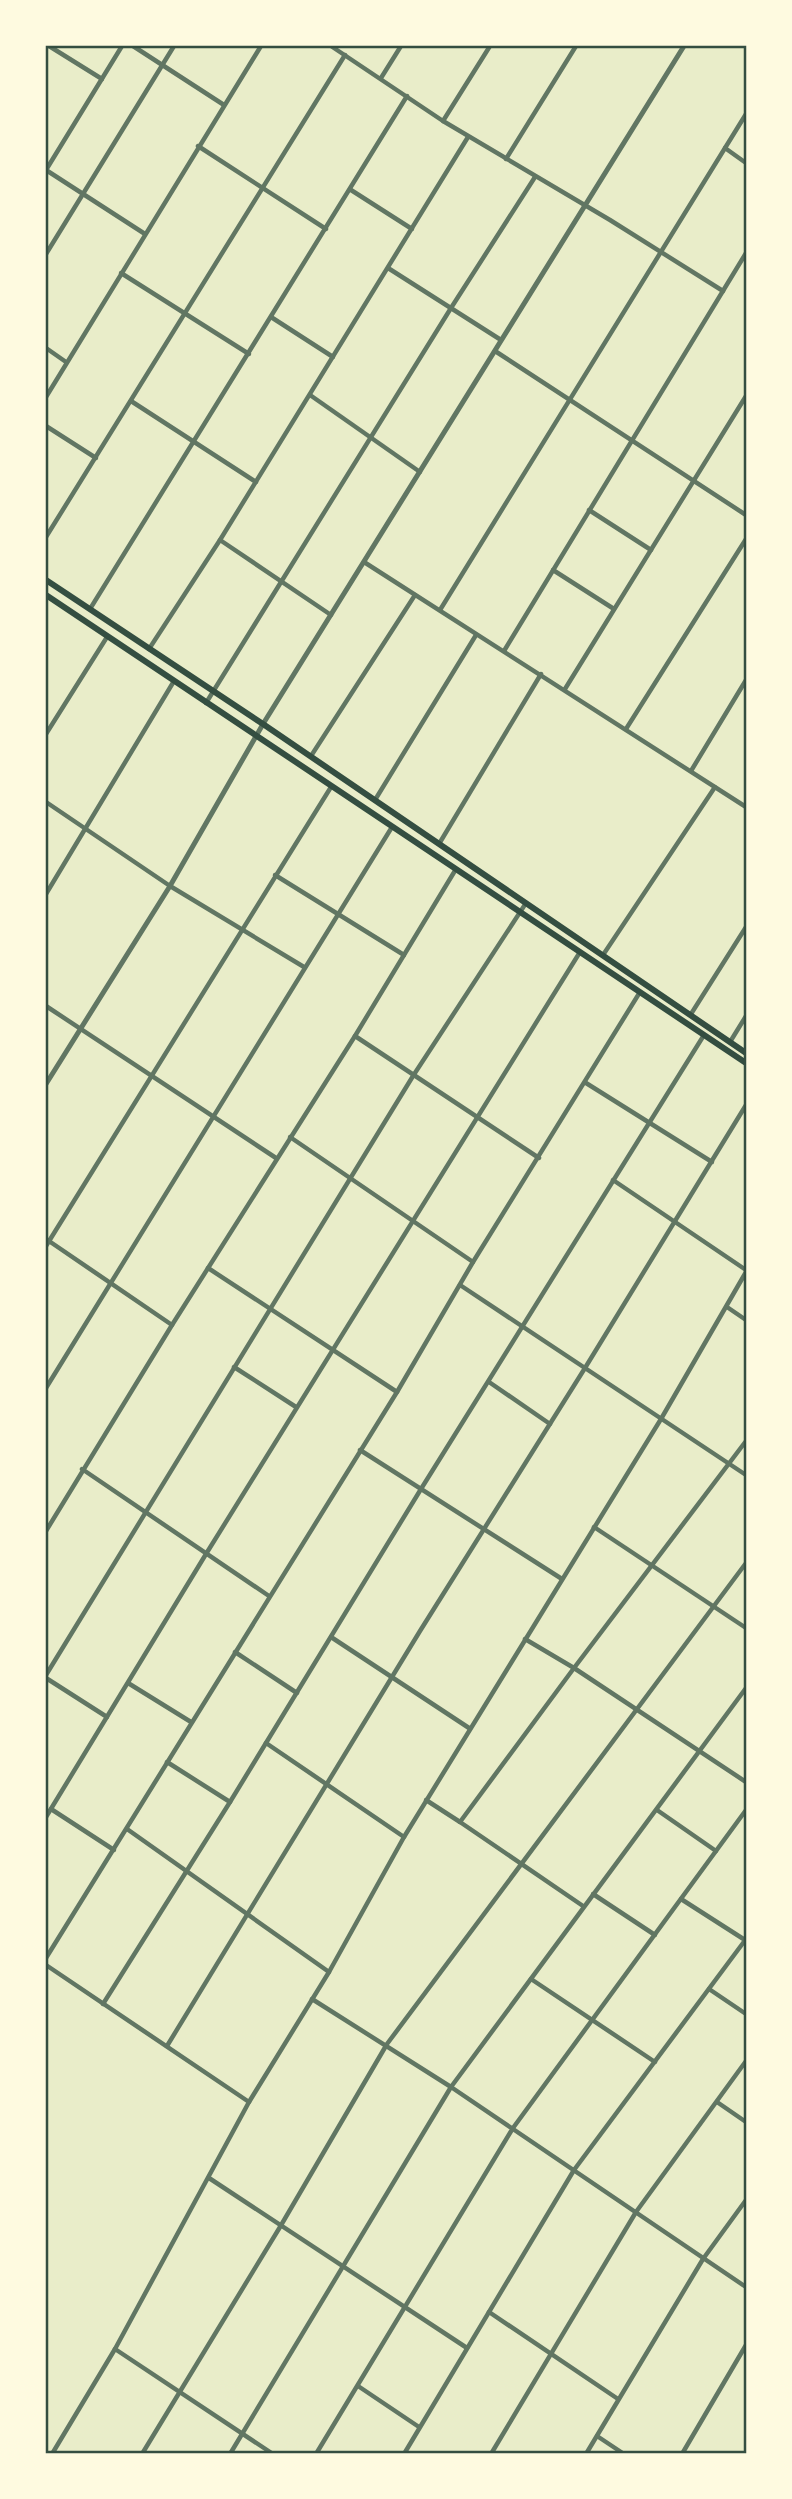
<svg xmlns="http://www.w3.org/2000/svg" width="792" height="2499" font-family="Quicksand,sans-serif">
  <rect width="100%" height="100%" fill="#e9edc9"/>
  <g fill="none" stroke-linecap="round" stroke-linejoin="round">
    <g stroke="#617663" stroke-width="4.5">
      <path d="M 49,46 L 102,79"/>
      <path d="M 122,46 L 46,170 L 145,234"/>
      <path d="M 133,46 L 224,105"/>
      <path d="M 331,46 L 443,121 L 610,220 L 723,291"/>
      <path d="M 381,78 L 401,46"/>
      <path d="M 443,121 L 490,46"/>
      <path d="M 198,146 L 326,229"/>
      <path d="M 725,148 L 746,163"/>
      <path d="M 506,159 L 576,46"/>
      <path d="M 351,190 L 412,229"/>
      <path d="M 46,254 L 174,46"/>
      <path d="M 388,268 L 501,340"/>
      <path d="M 121,273 L 249,354"/>
      <path d="M 271,317 L 333,357"/>
      <path d="M 46,348 L 66,362"/>
      <path d="M 495,351 L 746,515"/>
      <path d="M 310,395 L 420,472"/>
      <path d="M 46,397 L 261,46"/>
      <path d="M 131,401 L 256,482"/>
      <path d="M 46,426 L 96,458"/>
      <path d="M 589,510 L 651,550"/>
      <path d="M 46,537 L 345,55"/>
      <path d="M 220,540 L 331,615"/>
      <path d="M 364,562 L 746,807"/>
      <path d="M 553,570 L 614,609"/>
      <path d="M 90,609 L 407,96"/>
      <path d="M 440,610 L 746,114"/>
      <path d="M 149,649 L 220,540 L 468,137"/>
      <path d="M 504,651 L 746,253"/>
      <path d="M 565,689 L 746,396"/>
      <path d="M 206,703 L 451,308 L 535,177"/>
      <path d="M 626,729 L 746,539"/>
      <path d="M 46,734 L 107,637"/>
      <path d="M 311,756 L 415,595"/>
      <path d="M 691,771 L 746,680"/>
      <path d="M 375,800 L 476,635"/>
      <path d="M 46,802 L 170,886 L 304,967"/>
      <path d="M 439,844 L 541,674"/>
      <path d="M 275,875 L 404,955"/>
      <path d="M 46,894 L 174,681"/>
      <path d="M 603,955 L 715,787"/>
      <path d="M 46,1006 L 276,1158"/>
      <path d="M 691,1014 L 746,927"/>
      <path d="M 355,1036 L 539,1158"/>
      <path d="M 730,1042 L 746,1016"/>
      <path d="M 586,1083 L 712,1162"/>
      <path d="M 290,1137 L 473,1262"/>
      <path d="M 613,1180 L 746,1270"/>
      <path d="M 46,1239 L 172,1325"/>
      <path d="M 46,1246 L 331,787"/>
      <path d="M 208,1268 L 397,1392"/>
      <path d="M 460,1285 L 746,1475"/>
      <path d="M 727,1307 L 746,1320"/>
      <path d="M 234,1367 L 296,1407"/>
      <path d="M 489,1382 L 550,1424"/>
      <path d="M 46,1388 L 392,827"/>
      <path d="M 360,1450 L 562,1579"/>
      <path d="M 82,1469 L 269,1596"/>
      <path d="M 594,1527 L 746,1628"/>
      <path d="M 46,1531 L 172,1325 L 355,1036 L 456,869"/>
      <path d="M 331,1637 L 469,1728"/>
      <path d="M 525,1639 L 574,1668 L 746,1782"/>
      <path d="M 235,1652 L 297,1693"/>
      <path d="M 46,1675 L 413,1076 L 526,903"/>
      <path d="M 46,1678 L 107,1717"/>
      <path d="M 128,1683 L 191,1722"/>
      <path d="M 266,1743 L 404,1837"/>
      <path d="M 167,1762 L 230,1802"/>
      <path d="M 426,1800 L 460,1822"/>
      <path d="M 51,1809 L 114,1850"/>
      <path d="M 657,1810 L 716,1851"/>
      <path d="M 46,1817 L 206,1554 L 580,952"/>
      <path d="M 127,1829 L 329,1972"/>
      <path d="M 593,1894 L 655,1935"/>
      <path d="M 681,1899 L 745,1940"/>
      <path d="M 583,1906 L 460,1822 L 574,1668 L 746,1441"/>
      <path d="M 46,1958 L 397,1392 L 473,1262 L 640,992"/>
      <path d="M 46,1965 L 249,2102"/>
      <path d="M 531,1979 L 655,2062"/>
      <path d="M 709,1989 L 746,2014"/>
      <path d="M 312,1999 L 451,2087 L 746,2287"/>
      <path d="M 103,2004 L 230,1802 L 421,1489 L 704,1035"/>
      <path d="M 167,2046 L 420,1631 L 585,1368 L 746,1105"/>
      <path d="M 717,2102 L 746,2122"/>
      <path d="M 209,2178 L 467,2348"/>
      <path d="M 489,2312 L 618,2399"/>
      <path d="M 115,2349 L 273,2454"/>
      <path d="M 358,2386 L 419,2427"/>
      <path d="M 597,2436 L 624,2454"/>
      <path d="M 52,2454 L 115,2349 L 249,2102 L 329,1972 L 404,1837 L 661,1419 L 746,1272"/>
      <path d="M 142,2454 L 280,2227 L 387,2044 L 746,1563"/>
      <path d="M 230,2454 L 451,2087 L 746,1688"/>
      <path d="M 316,2454 L 513,2128 L 746,1810"/>
      <path d="M 404,2454 L 574,2170 L 746,1939"/>
      <path d="M 491,2454 L 636,2212 L 746,2061"/>
      <path d="M 586,2454 L 703,2259 L 746,2200"/>
      <path d="M 682,2454 L 746,2345"/>
    </g>
    <path stroke="#617663" stroke-width="5" d="M 46,1084 L 170,886 L 263,724 L 684,46"/>
    <g stroke="#344e41" stroke-width="6">
      <path d="M 46,580 L 263,724 L 746,1053"/>
      <path d="M 46,595 L 746,1063"/>
    </g>
  </g>
  <rect width="792" height="2499" fill="none" stroke="#fefae0" stroke-width="94"/>
  <rect x="47" y="47" width="698" height="2405" fill="none" stroke="#344e41" stroke-width="2.5"/>
</svg>
